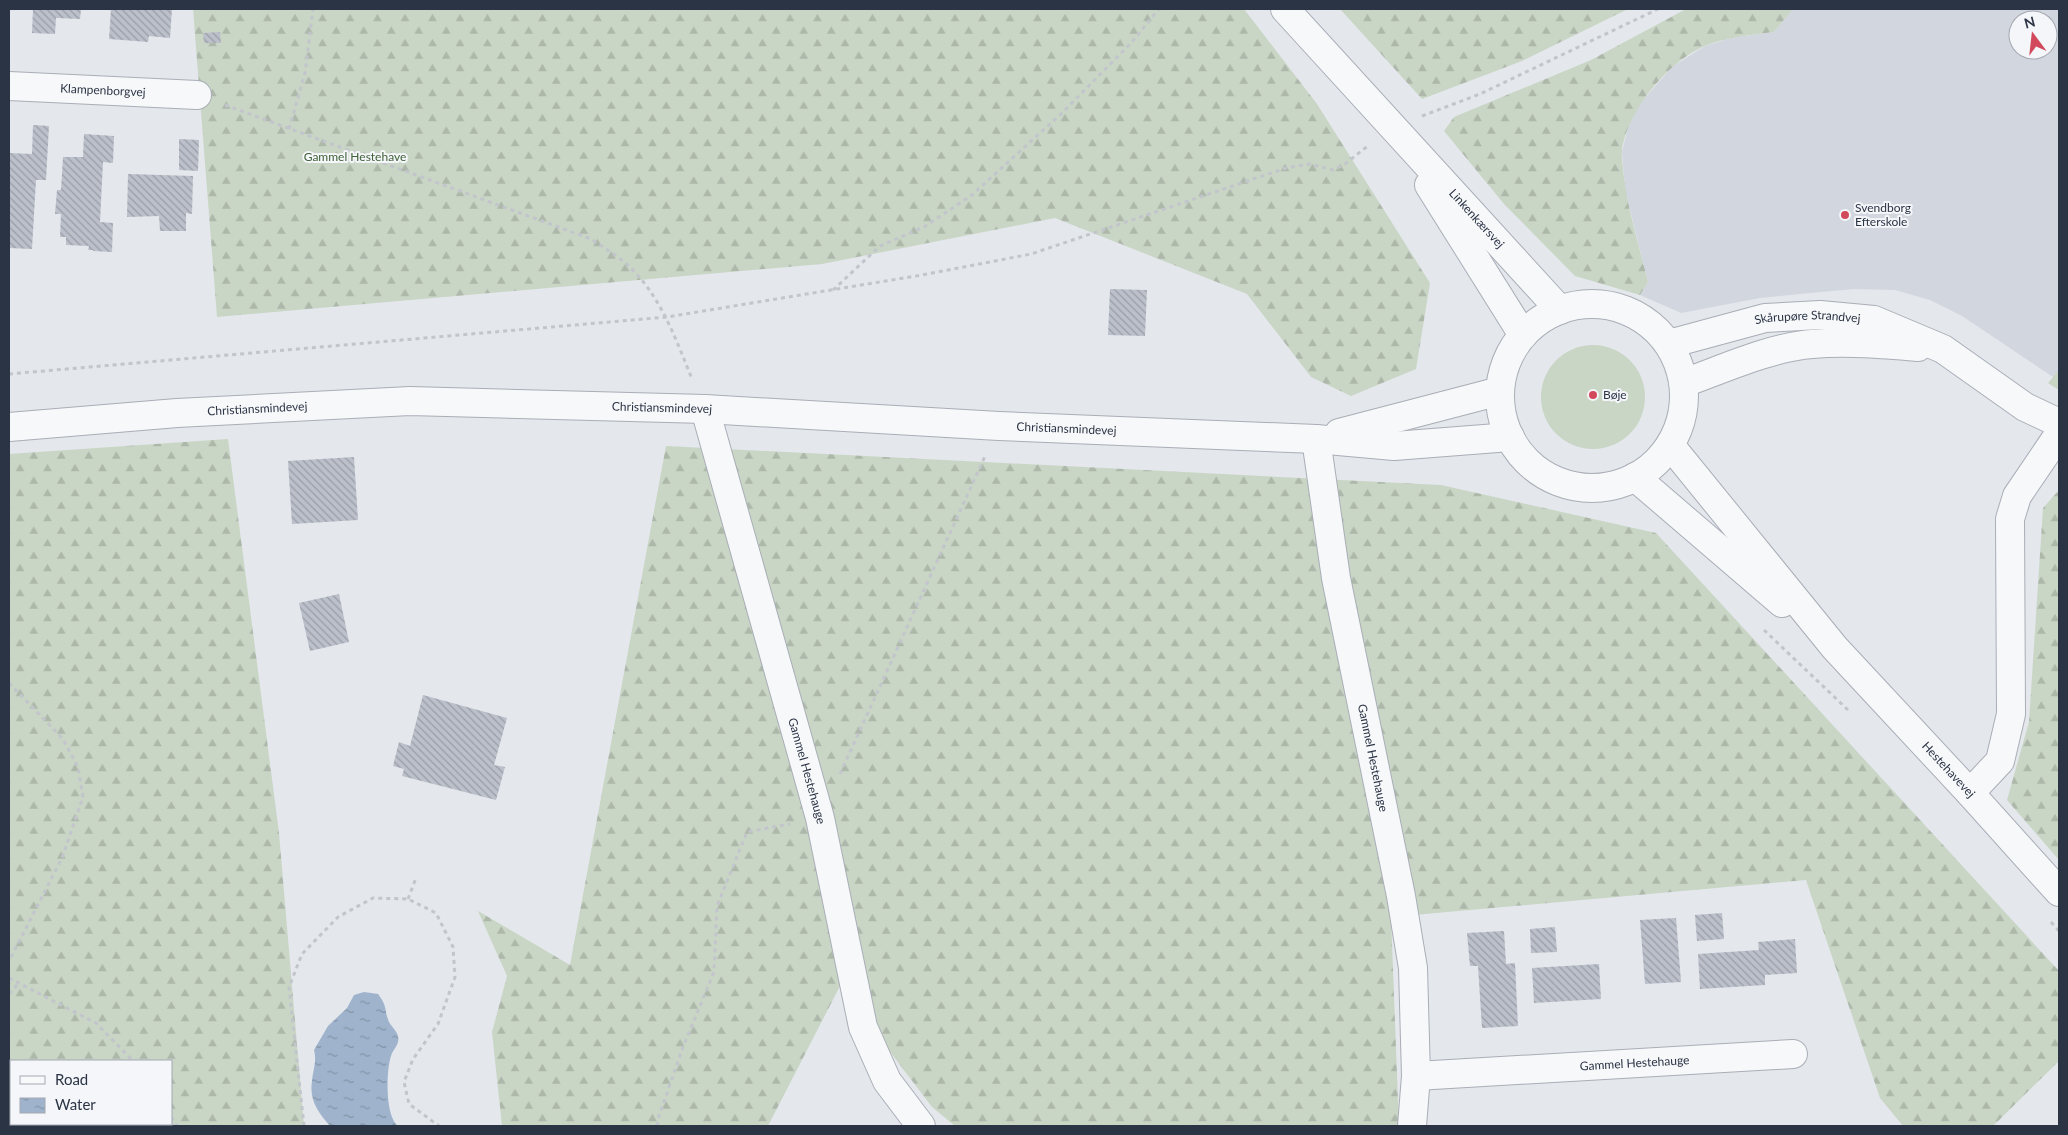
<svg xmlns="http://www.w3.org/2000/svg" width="2068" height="1135" font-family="Lato,sans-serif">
  <defs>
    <pattern id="forest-firs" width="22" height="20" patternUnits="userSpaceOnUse" patternTransform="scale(1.25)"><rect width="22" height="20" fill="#c9d6c5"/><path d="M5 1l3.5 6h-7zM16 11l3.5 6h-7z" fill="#adb8ab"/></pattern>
    <pattern id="water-ripples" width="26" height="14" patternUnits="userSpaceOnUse" patternTransform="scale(1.25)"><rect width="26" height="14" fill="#9fb4cc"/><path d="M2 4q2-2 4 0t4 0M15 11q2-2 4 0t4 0" fill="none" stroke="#8293a7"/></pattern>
    <pattern id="building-back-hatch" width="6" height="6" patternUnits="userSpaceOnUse" patternTransform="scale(1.25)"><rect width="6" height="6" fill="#bbc0ca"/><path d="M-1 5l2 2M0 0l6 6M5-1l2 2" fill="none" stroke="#989da6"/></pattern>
  </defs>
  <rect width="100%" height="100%" fill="#e4e7ec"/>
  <path fill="#d2d6de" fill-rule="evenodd" d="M 1793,9 L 2059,9 L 2059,381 L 1962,316 L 1930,300 L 1895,290 L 1855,289 L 1799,294 L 1760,298 L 1681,313 L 1640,295 L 1648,282 L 1625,190 L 1622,152 L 1629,124 L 1638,106 L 1672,67 L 1705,46 L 1731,38 L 1774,32 ZM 2018,20 L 2048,20 L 2048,50 L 2018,50 Z"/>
  <circle fill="#c9d6c5" cx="1593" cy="397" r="52"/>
  <g fill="url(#forest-firs)" fill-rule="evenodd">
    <path d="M 193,9 L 1244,9 L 1317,104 L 1430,283 L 1416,369 L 1351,396 L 1311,377 L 1247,294 L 1055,218 L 822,264 L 217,317 Z"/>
    <path d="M 1340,9 L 1628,9 L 1522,61 L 1422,99 Z"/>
    <path d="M 1686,9 L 1793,9 L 1774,32 C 1751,35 1728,37 1707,45 C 1669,60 1627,111 1622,151 C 1621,157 1623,164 1623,170 C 1627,208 1639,245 1648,282 L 1640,295 L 1575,276 L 1504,204 L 1444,131 L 1454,117 L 1591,60 Z"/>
    <path d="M 2059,370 L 2059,390 L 2048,383 Z"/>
    <path d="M 228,439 L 279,833 L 304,1126 L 9,1126 L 9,454 ZM 171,1061 L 171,1124 L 11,1124 L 11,1061 Z"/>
    <path d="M 666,446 L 1441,485 L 1656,533 L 2059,971 L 2059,1061 L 1993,1126 L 1903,1126 L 1880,1098 L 1806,880 L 1391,917 L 1399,1126 L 955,1126 L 932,1107 L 840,986 L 768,1126 L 502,1126 L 492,1032 L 507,976 L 478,911 L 570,965 Z"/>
    <path d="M 2059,490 L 2059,860 L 2007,800 L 2029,722 L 2043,508 Z"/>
  </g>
  <path fill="url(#water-ripples)" d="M 364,992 L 378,994 C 388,1007 384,1010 389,1022 C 393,1029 400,1033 398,1042 C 397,1047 392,1051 391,1056 C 386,1071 385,1116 398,1126 L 330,1126 C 318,1112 309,1100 312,1081 C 313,1069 317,1062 314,1050 L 328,1026 L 347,1008 L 354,995 Z"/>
  <g fill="url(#building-back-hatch)">
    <path d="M 33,9 L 81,9 L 80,19 L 56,18 L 55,34 L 32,33 Z"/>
    <path d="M 111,9 L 172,9 L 170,38 L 149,36 L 148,42 L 109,39 Z"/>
    <path d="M 220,32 L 221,43 L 204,43 L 203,33 Z"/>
    <path d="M 33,125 L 49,126 L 46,180 L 36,180 L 32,249 L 9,248 L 9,153 L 32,154 Z"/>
    <path d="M 84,134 L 114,136 L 113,163 L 103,162 L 100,222 L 113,223 L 112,252 L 93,251 L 93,250 L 88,250 L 89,246 L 66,245 L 66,237 L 60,237 L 61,214 L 55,214 L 57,190 L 61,190 L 63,157 L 83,157 Z"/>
    <path d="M 179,139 L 199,140 L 198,171 L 179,170 Z"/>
    <path d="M 128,174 L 193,176 L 192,214 L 186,213 L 186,231 L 160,231 L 159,216 L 127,217 Z"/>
    <path d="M 1110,289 L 1147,290 L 1145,336 L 1108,335 Z"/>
    <path d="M 354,457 L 358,520 L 292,524 L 288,461 Z"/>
    <path d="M 339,594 L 349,642 L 310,651 L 299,603 Z"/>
    <path d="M 423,695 L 507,718 L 494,765 L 505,767 L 496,800 L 402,776 L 404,769 L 393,766 L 399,742 L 410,746 Z"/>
    <path d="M 1722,913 L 1724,939 L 1697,941 L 1695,915 Z"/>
    <path d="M 1676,918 L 1681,982 L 1645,984 L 1640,920 Z"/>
    <path d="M 1555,927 L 1557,952 L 1531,953 L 1530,929 Z"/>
    <path d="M 1504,931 L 1506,964 L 1515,963 L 1518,1026 L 1482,1028 L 1478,966 L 1470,966 L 1467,933 Z"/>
    <path d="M 1795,939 L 1797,973 L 1765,975 L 1765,985 L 1700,989 L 1698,954 L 1759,950 L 1758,942 Z"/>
    <path d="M 1599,964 L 1601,999 L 1534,1003 L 1532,968 Z"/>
  </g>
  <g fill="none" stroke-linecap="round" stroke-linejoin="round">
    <defs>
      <g id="minor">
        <path id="s1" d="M 1285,9 L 1560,310"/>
        <path id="s2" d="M 9,86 L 197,95"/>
        <path d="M 1429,185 L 1523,335"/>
        <circle cx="1592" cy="396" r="92"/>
        <path id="s3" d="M 1669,344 L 1765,318 L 1820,315 L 1874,320 L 1943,349 L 2025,407 L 2059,423"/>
        <path d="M 1684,383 C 1723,369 1771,347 1812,344 C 1847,341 1883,344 1918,347"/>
        <path id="s4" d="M 705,409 L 820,818 L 863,1027 L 887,1081 L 921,1126"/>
        <path id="s5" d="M 9,427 L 177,413 L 410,401 L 705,409 L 999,426 L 1316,439 L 1394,446 L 1510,437"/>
        <path d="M 1339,433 L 1500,391"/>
        <path id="s6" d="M 1316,439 L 1336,578 L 1401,896 L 1413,968 L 1416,1076 L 1412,1126"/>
        <path id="s7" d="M 1670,445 L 1835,648 L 1970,793 L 2059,892"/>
        <path d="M 1635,477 L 1782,603"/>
        <path d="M 1970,793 L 2000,761 L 2011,714 L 2010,519 L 2017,496 L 2059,434"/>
        <path id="s8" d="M 1416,1076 L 1793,1054"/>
      </g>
    </defs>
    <use href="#minor" stroke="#a9aeb7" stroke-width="30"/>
    <g stroke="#c2c5cb" stroke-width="3" stroke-dasharray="4 4" stroke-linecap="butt">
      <path d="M 225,105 L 591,239 C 602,246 613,253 623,261 C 659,291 675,337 692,379"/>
      <path d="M 1422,116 L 1480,94 L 1658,9"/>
      <path d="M 289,129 L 305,73 L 313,9"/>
      <path d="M 833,290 L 880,246 L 924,227 L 972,195 L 1061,114 L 1131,43 L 1159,9"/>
      <path d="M 9,374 L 667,317 L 922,275 L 1031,254 L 1286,168 L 1310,164 L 1333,170 L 1345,164 L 1369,145"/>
      <path d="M 1764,630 L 1848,710"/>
      <path d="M 9,683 L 63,739 L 78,767 L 83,797 L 62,858 L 9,961"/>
      <path d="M 840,774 L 986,454"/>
      <path d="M 408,899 L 416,878"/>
      <path d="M 2051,922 L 2059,931"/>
      <path d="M 9,978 L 96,1023 L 133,1061"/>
      <path d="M 9,994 L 19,983"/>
      <path d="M 171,1117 L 177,1126"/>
      <path d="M 304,1126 L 289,987 L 302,954 L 338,917 L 373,898 L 408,899 L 436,913 L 453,947 L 455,977 L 438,1024 L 413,1059 L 404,1082 L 409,1104 L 439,1126"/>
      <path d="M 657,1126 L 659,1116 L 683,1047 L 714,972 L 717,906 L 747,832 L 790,824"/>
    </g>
    <use href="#minor" stroke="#f7f8fa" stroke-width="28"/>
  </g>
  <g fill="#d1495b" stroke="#f4f6f9" stroke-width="2">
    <circle cx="1845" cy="215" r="5"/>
    <circle cx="1593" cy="395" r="5"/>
  </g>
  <g text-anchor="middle" stroke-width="4" stroke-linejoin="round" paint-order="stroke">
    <g font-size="12" fill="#2b3445" stroke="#f4f6f9">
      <text dy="4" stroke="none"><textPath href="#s2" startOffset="94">Klampenborgvej</textPath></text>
      <text dy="4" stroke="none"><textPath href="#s1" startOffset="284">Linkenkærsvej</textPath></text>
      <text dy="4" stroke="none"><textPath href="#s3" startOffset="142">Skårupøre Strandvej</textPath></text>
      <text dy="4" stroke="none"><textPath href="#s5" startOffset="654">Christiansmindevej</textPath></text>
      <text dy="4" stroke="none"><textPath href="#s5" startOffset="249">Christiansmindevej</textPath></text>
      <text dy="4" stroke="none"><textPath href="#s5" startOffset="1059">Christiansmindevej</textPath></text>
      <text dy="4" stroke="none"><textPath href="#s6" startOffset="324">Gammel Hestehauge</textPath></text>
      <text dy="4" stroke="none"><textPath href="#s7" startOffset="428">Hestehavevej</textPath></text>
      <text dy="4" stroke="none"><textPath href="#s4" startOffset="376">Gammel Hestehauge</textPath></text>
      <text dy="4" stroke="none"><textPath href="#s8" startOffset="219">Gammel Hestehauge</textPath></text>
    </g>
    <g font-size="12" fill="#3f6138" stroke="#f4f6f9">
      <text x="355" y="161">Gammel Hestehave</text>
    </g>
    <g font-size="12" fill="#2b3445" stroke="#f4f6f9" text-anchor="start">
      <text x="1855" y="212">Svendborg<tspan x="1855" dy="14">Efterskole</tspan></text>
      <text x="1603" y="399">Bøje</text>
    </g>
  </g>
  <rect width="2068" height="1135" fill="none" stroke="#2b3445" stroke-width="20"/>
  <rect x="10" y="1060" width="162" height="65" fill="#f4f6f9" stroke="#a4a8b1"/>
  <rect x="20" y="1076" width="25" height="8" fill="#f7f8fa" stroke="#a4a8b1"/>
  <text x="55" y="1085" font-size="15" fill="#2b3445">Road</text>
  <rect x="20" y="1098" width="25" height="15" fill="url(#water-ripples)" stroke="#a4a8b1"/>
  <text x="55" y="1110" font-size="15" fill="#2b3445">Water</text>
  <g transform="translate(2033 35) rotate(345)"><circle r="24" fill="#f4f6f9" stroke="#a4a8b1"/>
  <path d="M0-4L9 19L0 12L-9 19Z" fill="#d1495b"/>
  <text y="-8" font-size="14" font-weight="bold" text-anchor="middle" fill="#2b3445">N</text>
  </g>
</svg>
